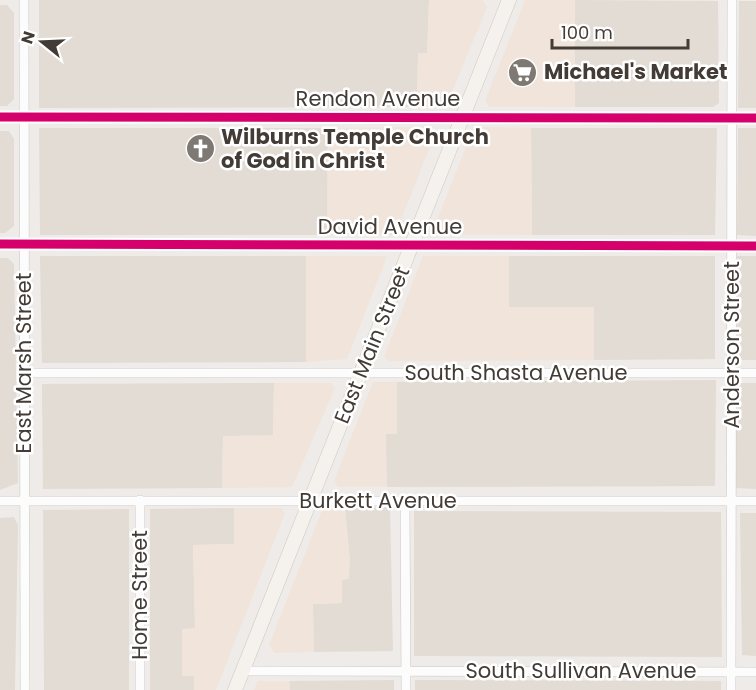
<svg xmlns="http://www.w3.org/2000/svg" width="756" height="690" font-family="Poppins,sans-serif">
  <rect width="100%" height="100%" fill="#eeebe8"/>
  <g fill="#e2dcd5">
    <path d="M 39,0 L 429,0 L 427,53 L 418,54 L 417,107 L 39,108 Z"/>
    <path d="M 575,0 L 718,1 L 719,103 L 713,107 L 575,107 Z"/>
    <path d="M 739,1 L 756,1 L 756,108 L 738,108 Z"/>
    <path d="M 0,5 L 7,5 L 14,13 L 14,99 L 7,106 L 0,106 Z"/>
    <path d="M 39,128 L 328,128 L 327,235 L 40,235 Z"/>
    <path d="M 531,128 L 717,128 L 715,235 L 532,235 Z"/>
    <path d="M 738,128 L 756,128 L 756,236 L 737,235 Z"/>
    <path d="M 0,131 L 9,131 L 14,139 L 14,226 L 5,233 L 0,233 Z"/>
    <path d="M 40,256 L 306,256 L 306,362 L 42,363 Z"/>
    <path d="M 509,256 L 715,256 L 715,359 L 594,360 L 593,307 L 509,307 Z"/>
    <rect x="737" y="256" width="19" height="104"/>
    <path d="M 0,258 L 8,258 L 14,264 L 18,483 L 0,490 Z"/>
    <path d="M 716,380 L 715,486 L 387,487 L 385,434 L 397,433 L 397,382 Z"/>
    <path d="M 274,383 L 273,436 L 223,436 L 222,488 L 43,489 L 42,384 Z"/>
    <path d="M 735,383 L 756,383 L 756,489 L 735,488 Z"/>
    <path d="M 390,507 L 393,651 L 314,652 L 313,604 L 342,603 L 342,580 L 350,562 L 345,508 Z"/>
    <path d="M 234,508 L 234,544 L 193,545 L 195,629 L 183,629 L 182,676 L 194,676 L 194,690 L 150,690 L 150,509 Z"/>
    <path d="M 129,509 L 129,690 L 44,690 L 43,510 Z"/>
    <path d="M 414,511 L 721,512 L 722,657 L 414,656 Z"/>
    <path d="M 740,513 L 756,513 L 756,656 L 742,655 Z"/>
    <path d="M 14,517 L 18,525 L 15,690 L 0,690 L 0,518 Z"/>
    <path d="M 394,680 L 394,690 L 290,690 L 289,681 Z"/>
    <path d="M 415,680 L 721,681 L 721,690 L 415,690 Z"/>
  </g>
  <g fill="#f1e4db">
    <path d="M 429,0 L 482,0 L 487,7 L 446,107 L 417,107 L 418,53 L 427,53 Z"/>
    <path d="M 525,0 L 575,0 L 575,107 L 489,107 L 485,101 Z"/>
    <path d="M 431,127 L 435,134 L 395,235 L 327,235 L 328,128 Z"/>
    <path d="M 474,127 L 531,128 L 532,235 L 439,235 L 433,230 Z"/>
    <path d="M 306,256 L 387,256 L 347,359 L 306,362 Z"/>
    <path d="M 423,256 L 509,256 L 509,307 L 594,307 L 594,360 L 389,361 L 384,357 Z"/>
    <path d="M 373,382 L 397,382 L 397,434 L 386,434 L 387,487 L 338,487 L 334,481 Z"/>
    <path d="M 274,383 L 331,383 L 335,388 L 292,487 L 222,488 L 223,436 L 273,435 Z"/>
    <path d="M 234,508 L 281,508 L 285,513 L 216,690 L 194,690 L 194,676 L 182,676 L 182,629 L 195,628 L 193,545 L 234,544 Z"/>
    <path d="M 323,508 L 345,508 L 350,562 L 349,579 L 342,580 L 342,603 L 313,604 L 314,652 L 274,653 L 269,645 Z"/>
    <path d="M 258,681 L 289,681 L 290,690 L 254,690 Z"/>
  </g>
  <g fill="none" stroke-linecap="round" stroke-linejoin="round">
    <defs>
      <g id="minor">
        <path d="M 24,0 L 25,690"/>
        <path d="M 0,117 L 756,118"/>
        <path d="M 0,244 L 756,246"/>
        <path d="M 24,373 L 756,373"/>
        <path d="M 405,500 L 406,690"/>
        <path d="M 0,501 L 756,501"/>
        <path d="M 243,671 L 756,672"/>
        <path d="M 140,690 L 140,500"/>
        <path d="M 731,690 L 732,0"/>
      </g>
      <path id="secondary" d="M 235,690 L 509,0"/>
    </defs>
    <use href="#minor" stroke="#cac7c4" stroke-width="10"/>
    <use href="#secondary" stroke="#cfc8c1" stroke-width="15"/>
    <use href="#minor" stroke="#fcfcfc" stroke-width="9"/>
    <use href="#secondary" stroke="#f5f2ee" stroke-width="14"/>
    <defs>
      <g id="cycleway">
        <path d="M 0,117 L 756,118"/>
        <path d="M 0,244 L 756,246"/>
      </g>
    </defs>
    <use href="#cycleway" stroke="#fff" stroke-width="13"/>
    <use href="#cycleway" stroke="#d6006c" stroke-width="9"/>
  </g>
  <defs>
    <symbol id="supermarket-disc" viewBox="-11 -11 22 22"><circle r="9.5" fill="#7f7974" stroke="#fff"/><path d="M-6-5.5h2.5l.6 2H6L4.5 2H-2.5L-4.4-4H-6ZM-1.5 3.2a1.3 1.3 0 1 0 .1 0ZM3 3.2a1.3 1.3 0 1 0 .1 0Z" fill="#fff"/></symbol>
    <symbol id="church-disc" viewBox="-11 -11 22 22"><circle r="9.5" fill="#7f7974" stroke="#fff"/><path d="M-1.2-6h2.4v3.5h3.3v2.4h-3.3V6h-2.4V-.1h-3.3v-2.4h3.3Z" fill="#fff"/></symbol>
  </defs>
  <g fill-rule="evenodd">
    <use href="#supermarket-disc" x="506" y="56" width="33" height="33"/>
    <use href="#church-disc" x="184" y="132" width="33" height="33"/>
  </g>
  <g text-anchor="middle" stroke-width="5" stroke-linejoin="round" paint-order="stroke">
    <g font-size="21" font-weight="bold" fill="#433b35" stroke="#fff" text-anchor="start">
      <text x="544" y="79">Michael's Market</text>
      <text x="221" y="144">Wilburns Temple Church<tspan x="221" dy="24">of God in Christ</tspan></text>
    </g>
    <g font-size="21" fill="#433b35" stroke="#fff">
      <text x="378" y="106">Rendon Avenue</text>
      <text x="390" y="234">David Avenue</text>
      <text transform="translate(372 345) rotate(-68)" y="7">East Main Street</text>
      <text transform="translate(732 345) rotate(-90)" y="7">Anderson Street</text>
      <text transform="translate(24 363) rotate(-90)" y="7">East Marsh Street</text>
      <text x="516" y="380">South Shasta Avenue</text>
      <text x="378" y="508">Burkett Avenue</text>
      <text transform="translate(140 595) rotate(-90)" y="7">Home Street</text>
      <text x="581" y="678">South Sullivan Avenue</text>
    </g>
  </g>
  <g transform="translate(42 42) rotate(288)" stroke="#ffffff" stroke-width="4.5" paint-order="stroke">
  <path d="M0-4.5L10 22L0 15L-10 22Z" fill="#433b35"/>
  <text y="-9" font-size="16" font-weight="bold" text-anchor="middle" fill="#433b35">N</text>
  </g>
  <path d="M552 39v9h136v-9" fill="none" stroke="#433b35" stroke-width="3"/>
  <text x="561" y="39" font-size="18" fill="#433b35" stroke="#ffffff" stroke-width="4.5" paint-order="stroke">100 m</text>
</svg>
